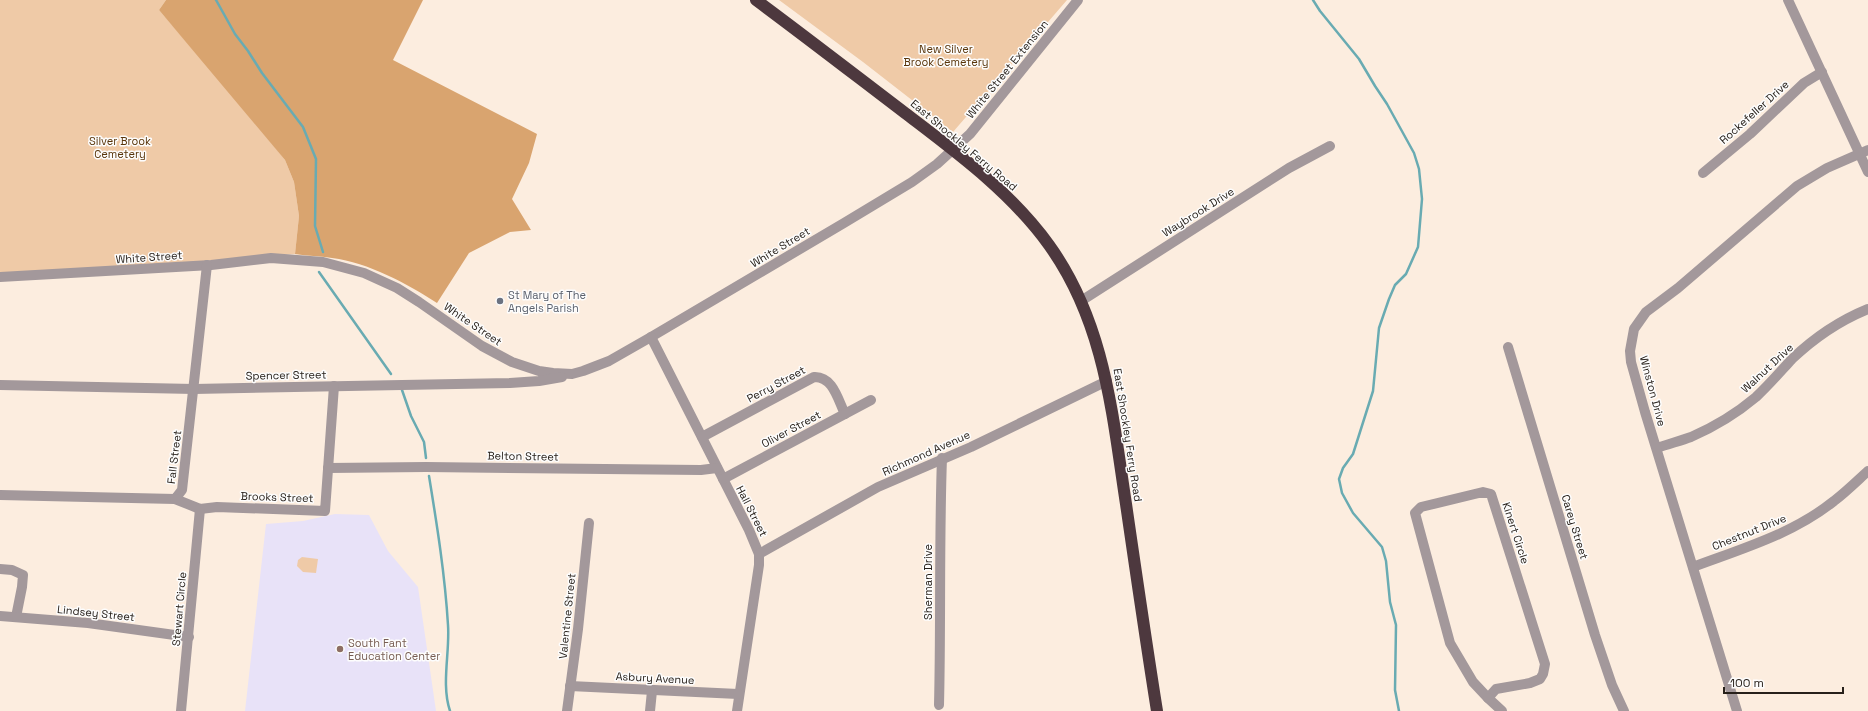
<svg xmlns="http://www.w3.org/2000/svg" width="1868" height="711" font-family="'Space Grotesk',sans-serif">
  <rect width="100%" height="100%" fill="#fceddf"/>
  <path fill="#e8e2f8" d="M 335,514 L 369,515 L 388,551 L 418,587 L 436,711 L 245,711 L 266,524 L 303,521 Z"/>
  <g fill="#efcaa7">
    <path d="M 0,0 L 166,0 L 159,10 L 242,106 L 285,160 L 294,182 L 299,216 L 295,254 L 79,271 L 0,273 Z"/>
    <path d="M 779,0 L 1067,0 L 953,132 L 863,62 Z"/>
    <path d="M 302,557 L 318,559 L 316,573 L 303,572 L 297,566 L 298,560 Z"/>
  </g>
  <path fill="#d9a46f" d="M 166,0 L 423,0 L 393,60 L 537,134 L 529,163 L 512,199 L 531,230 L 510,232 L 469,253 L 437,303 C 406,283 369,263 332,258 C 320,256 307,256 295,254 L 299,216 L 294,182 L 285,160 L 159,10 Z"/>
  <g fill="none" stroke-linecap="round" stroke-linejoin="round">
    <g stroke="#69abb2" stroke-width="2.5">
      <path d="M 216,0 L 235,34 L 248,51 L 262,73 L 303,127 L 316,159 L 315,226 L 323,252"/>
      <path d="M 1313,0 L 1320,11 L 1359,59 L 1375,86 L 1387,104 L 1414,153 L 1419,169 L 1422,199 L 1418,247 L 1406,274 L 1395,285 L 1389,299 L 1379,328 L 1373,391 L 1353,454 L 1343,468 L 1339,479 L 1342,493 L 1353,513 L 1382,547 L 1386,561 L 1390,602 L 1396,625 L 1395,690 L 1399,711"/>
      <path d="M 319,272 L 391,374"/>
      <path d="M 402,390 L 411,416 L 424,442 L 426,458"/>
      <path d="M 429,476 C 437,525 445,575 448,625 C 450,653 441,684 450,711"/>
    </g>
    <g stroke="#a3989b" stroke-width="10">
      <path d="M 1788,0 L 1868,172"/>
      <path d="M 1703,173 L 1750,134 L 1804,83 L 1822,72"/>
      <path d="M 0,277 L 211,265 L 271,258 L 323,262 L 364,273 L 397,288 L 419,302 L 482,346 L 512,362 L 539,371 L 553,373 L 572,374 L 583,371 L 609,361 L 651,337 L 844,223 L 912,182 L 937,164 L 970,134 L 1078,0"/>
      <path d="M 1081,301 L 1289,168 L 1330,146"/>
      <path d="M 651,337 L 749,530 L 759,554 L 759,565 L 737,711"/>
      <path d="M 1508,347 L 1595,635 L 1612,685 L 1624,711"/>
      <path d="M 0,385 L 194,389 L 510,383 L 539,381 L 562,377"/>
      <path d="M 702,437 L 814,377 C 833,376 838,400 845,414"/>
      <path d="M 1657,448 C 1668,444 1680,441 1691,437 C 1714,427 1737,413 1756,397 C 1769,385 1780,372 1792,359 C 1813,339 1841,320 1868,309"/>
      <path d="M 328,468 L 426,467 L 701,470 L 717,468"/>
      <path d="M 723,479 L 871,400"/>
      <path d="M 1483,492 L 1491,494 L 1545,664 L 1543,674 L 1540,679 L 1530,683 L 1496,689 L 1488,698 L 1473,682 L 1450,643 L 1415,513 L 1421,507 Z"/>
      <path d="M 0,495 L 175,499 L 182,490 L 207,265"/>
      <path d="M 175,499 L 200,509 L 217,507 L 325,511 L 334,386"/>
      <path d="M 759,554 L 878,487 L 971,447 L 1107,381"/>
      <path d="M 1693,567 C 1741,549 1793,534 1834,501 C 1846,492 1857,481 1868,471"/>
      <path d="M 0,569 L 12,570 L 23,575 L 22,587 L 16,617"/>
      <path d="M 0,616 L 88,623 L 189,637"/>
      <path d="M 570,686 L 738,694"/>
      <path d="M 1488,698 L 1502,711"/>
      <path d="M 939,705 C 941,623 939,540 942,458"/>
      <path d="M 181,711 L 200,509"/>
      <path d="M 567,711 L 578,629 L 589,523"/>
      <path d="M 650,711 L 652,691"/>
      <path d="M 1737,711 L 1645,412 L 1631,362 L 1630,351 L 1634,329 L 1646,312 L 1678,288 L 1797,186 L 1827,168 L 1868,150"/>
    </g>
    <path stroke="#4d383e" stroke-width="12" d="M 756,0 C 806,37 855,75 905,113 C 956,152 1011,192 1049,245 C 1105,323 1112,413 1126,504 C 1136,573 1146,642 1157,711"/>
  </g>
  <circle fill="#6b7280" stroke="#fdfdfd" stroke-width="1.5" cx="500" cy="301" r="4"/>
  <circle fill="#8d6e63" stroke="#fdfdfd" stroke-width="1.5" cx="340" cy="649" r="4"/>
  <g text-anchor="middle" stroke-width="3" stroke-linejoin="round" paint-order="stroke">
    <g font-size="11" fill="#59350a" stroke="#fdfdfd">
      <text x="946" y="53">New Silver<tspan x="946" dy="13">Brook Cemetery</tspan></text>
      <text x="120" y="145">Silver Brook<tspan x="120" dy="13">Cemetery</tspan></text>
    </g>
    <g font-size="11" fill="#27201a" stroke="#fdfdfd">
      <text transform="translate(1007 69) rotate(-51)" y="4">White Street Extension</text>
      <text transform="translate(1754 112) rotate(-42)" y="4">Rockefeller Drive</text>
      <text transform="translate(964 145) rotate(40)" y="4">East Shockley Ferry Road</text>
      <text transform="translate(1198 212) rotate(-32)" y="4">Waybrook Drive</text>
      <text transform="translate(780 247) rotate(-31)" y="4">White Street</text>
      <text transform="translate(149 257) rotate(-4)" y="4">White Street</text>
      <text transform="translate(473 324) rotate(34)" y="4">White Street</text>
      <text transform="translate(1767 368) rotate(-43)" y="4">Walnut Drive</text>
      <text transform="translate(286 375) rotate(-1)" y="4">Spencer Street</text>
      <text transform="translate(776 384) rotate(-28)" y="4">Perry Street</text>
      <text transform="translate(1653 391) rotate(75)" y="4">Winston Drive</text>
      <text transform="translate(791 429) rotate(-28)" y="4">Oliver Street</text>
      <text transform="translate(1128 435) rotate(81)" y="4">East Shockley Ferry Road</text>
      <text transform="translate(926 453) rotate(-24)" y="4">Richmond Avenue</text>
      <text transform="translate(523 456) rotate(1)" y="4">Belton Street</text>
      <text transform="translate(174 457) rotate(-83)" y="4">Fall Street</text>
      <text transform="translate(277 497) rotate(2)" y="4">Brooks Street</text>
      <text transform="translate(752 511) rotate(63)" y="4">Hall Street</text>
      <text transform="translate(1575 527) rotate(73)" y="4">Carey Street</text>
      <text transform="translate(1749 532) rotate(-22)" y="4">Chestnut Drive</text>
      <text transform="translate(1516 533) rotate(72)" y="4">Kinert Circle</text>
      <text transform="translate(928 582) rotate(-90)" y="4">Sherman Drive</text>
      <text transform="translate(179 609) rotate(-85)" y="4">Stewart Circle</text>
      <text transform="translate(96 613) rotate(6)" y="4">Lindsey Street</text>
      <text transform="translate(567 616) rotate(-84)" y="4">Valentine Street</text>
      <text transform="translate(655 678) rotate(3)" y="4">Asbury Avenue</text>
    </g>
    <g font-size="11" fill="#5b616d" stroke="#fdfdfd" text-anchor="start">
      <text x="508" y="299">St Mary of The<tspan x="508" dy="13">Angels Parish</tspan></text>
    </g>
    <g font-size="11" fill="#785e54" stroke="#fdfdfd" text-anchor="start">
      <text x="348" y="647">South Fant<tspan x="348" dy="13">Education Center</tspan></text>
    </g>
  </g>
  <path d="M1724 687v6h119v-6" fill="none" stroke="#27201a" stroke-width="2"/>
  <text x="1730" y="687" font-size="12" fill="#27201a" stroke="#fdfdfd" stroke-width="3" paint-order="stroke">100 m</text>
</svg>
